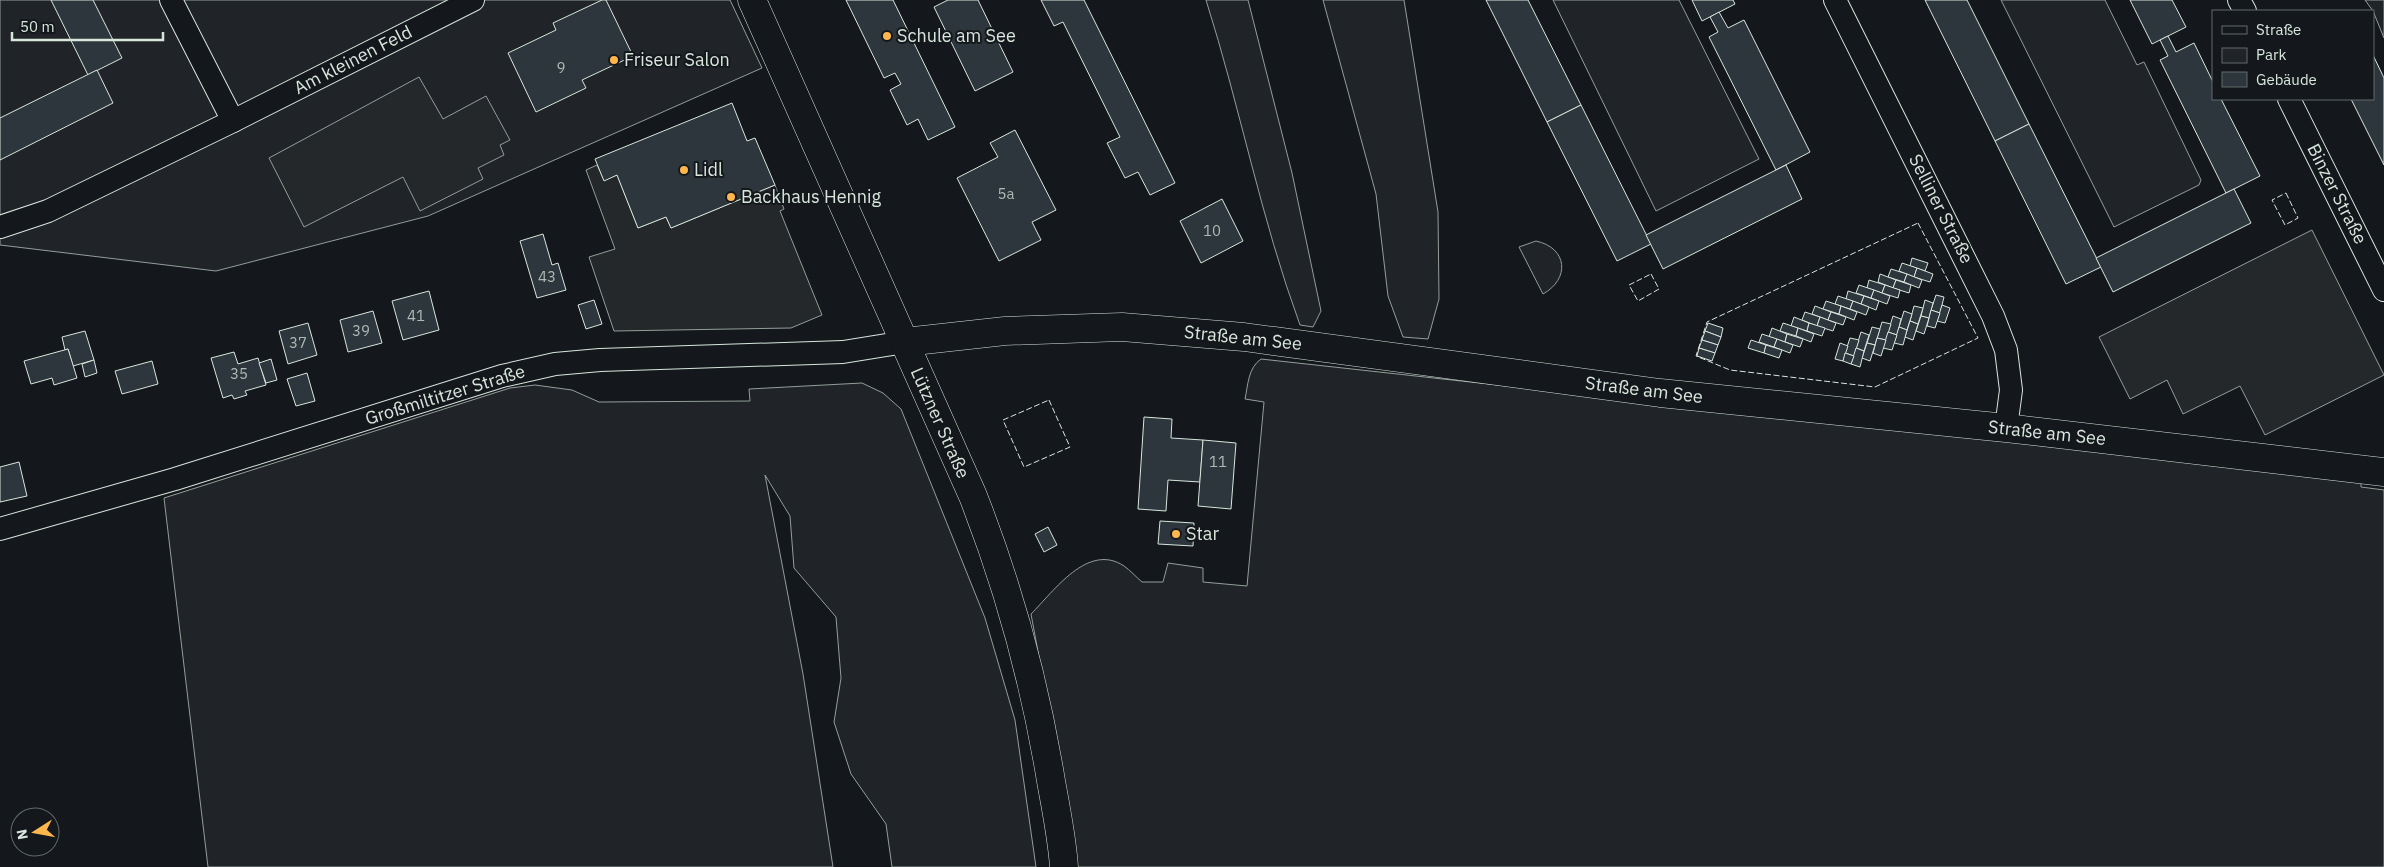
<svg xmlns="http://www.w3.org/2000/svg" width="2384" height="867" font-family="'IBM Plex Sans',sans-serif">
  <rect width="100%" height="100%" fill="#14181c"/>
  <g fill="#202428" stroke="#939e99">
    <path d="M 0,0 L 730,0 L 762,68 L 428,216 L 216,271 L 0,245 Z"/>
    <path d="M 1206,0 L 1248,0 L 1292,173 L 1321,311 L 1313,327 L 1300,325 C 1261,219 1240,107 1206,0 Z"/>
    <path d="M 1323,0 L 1404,0 L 1438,212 L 1439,299 L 1428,339 L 1403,337 L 1388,296 L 1376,194 Z"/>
    <path d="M 1553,0 L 1679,0 L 1759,159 L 1656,211 Z"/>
    <path d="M 2001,0 L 2105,0 L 2137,65 L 2144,62 L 2201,180 L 2199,185 L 2114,227 Z"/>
    <path d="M 2365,0 L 2384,0 L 2384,38 L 2373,11 Z"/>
    <path d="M 1536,241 C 1568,248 1570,279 1543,294 L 1519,247 Z"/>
    <path d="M 1261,359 L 2361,480 L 2361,487 L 2384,490 L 2384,867 L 1071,867 L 1053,733 L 1031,614 C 1054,591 1088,542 1124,566 C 1130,570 1136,577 1142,582 L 1163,582 L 1168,563 L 1203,568 L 1203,582 L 1247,586 L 1264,402 L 1245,399 C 1248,385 1248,368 1261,359 Z"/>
    <path d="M 862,383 L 883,393 L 901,409 L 985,618 L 1015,720 L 1036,867 L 892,867 L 886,824 L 851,774 L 834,722 L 841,678 L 836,617 L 794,568 L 790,516 L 765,475 L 803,674 L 833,867 L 208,867 L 164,498 L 510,388 L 535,385 L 572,390 L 599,402 L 750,401 L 749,389 Z"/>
  </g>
  <g fill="#24282b" stroke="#939e99">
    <path d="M 419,77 L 443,119 L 486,96 L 510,140 L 500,145 L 504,155 L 478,168 L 483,179 L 420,211 L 403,177 L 304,227 L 269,158 Z"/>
    <path d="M 597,165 L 604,180 L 617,175 L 638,228 L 666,217 L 671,228 L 775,185 L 784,209 L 780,211 L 822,315 L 791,328 L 614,331 L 589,257 L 615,249 L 586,170 Z"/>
    <path d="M 2312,230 L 2384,375 L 2265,435 L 2240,386 L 2183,414 L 2167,380 L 2130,399 L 2099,337 Z"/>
  </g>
  <g fill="#2c363c" stroke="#d8e6dc">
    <path d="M 51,0 L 93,0 L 122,58 L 88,75 Z"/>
    <path d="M 602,0 L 606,0 L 633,56 L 582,80 L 586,88 L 536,112 L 508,53 L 556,30 L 553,23 Z"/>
    <path d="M 846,0 L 893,0 L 955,127 L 928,140 L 918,119 L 907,125 L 890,90 L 901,84 L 895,73 L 884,78 Z"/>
    <path d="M 948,0 L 978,0 L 1013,72 L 975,91 L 934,7 Z"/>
    <path d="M 1041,0 L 1084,0 L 1175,183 L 1150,195 L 1138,172 L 1125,178 L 1107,143 L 1120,137 L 1063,22 L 1054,26 Z"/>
    <path d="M 1486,0 L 1528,0 L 1581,105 L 1547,122 Z"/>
    <path d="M 1692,0 L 1733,0 L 1735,4 L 1702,21 Z"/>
    <path d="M 1925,0 L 1967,0 L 2029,124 L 1995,141 Z"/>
    <path d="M 2130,0 L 2172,0 L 2186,27 L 2152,44 Z"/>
    <path d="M 1719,12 L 1728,28 L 1744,20 L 1810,152 L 1776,170 L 1709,37 L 1718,32 L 1710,17 Z"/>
    <path d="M 2168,36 L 2176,52 L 2194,43 L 2213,82 L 2213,99 L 2221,99 L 2260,176 L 2226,193 L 2160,60 L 2168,56 L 2160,40 Z"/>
    <path d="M 2373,55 L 2384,78 L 2384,165 L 2351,99 L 2373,99 Z"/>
    <path d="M 97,70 L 113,103 L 0,160 L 0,118 Z"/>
    <path d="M 732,103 L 747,141 L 755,138 L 775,185 L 671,228 L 666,217 L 638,228 L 617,175 L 604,181 L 595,159 Z"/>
    <path d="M 1581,105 L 1651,244 L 1617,261 L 1547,122 Z"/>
    <path d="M 2029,124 L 2101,267 L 2066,284 L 1995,141 Z"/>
    <path d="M 1015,130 L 1056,210 L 1032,222 L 1041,240 L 999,261 L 957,178 L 998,157 L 990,143 Z"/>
    <path d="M 1786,165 L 1802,199 L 1663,269 L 1646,235 Z"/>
    <path d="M 2234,189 L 2251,223 L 2113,292 L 2096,258 Z"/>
    <path d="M 1222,199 L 1243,241 L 1201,263 L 1180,221 Z"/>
    <path d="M 543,234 L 552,265 L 558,263 L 566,290 L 537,298 L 520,241 Z"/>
    <path d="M 1912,258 L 1928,263 L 1925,271 L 1910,266 Z"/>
    <path d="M 1902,263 L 1917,268 L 1914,277 L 1899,271 Z"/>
    <path d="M 1917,268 L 1933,274 L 1930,282 L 1914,277 Z"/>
    <path d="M 1891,269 L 1907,274 L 1904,282 L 1888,277 Z"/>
    <path d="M 1880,274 L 1896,280 L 1893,288 L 1878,282 Z"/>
    <path d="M 1907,274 L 1922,280 L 1919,288 L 1904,282 Z"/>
    <path d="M 1869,280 L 1885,285 L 1882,293 L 1867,288 Z"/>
    <path d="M 1896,280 L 1911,285 L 1909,293 L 1893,288 Z"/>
    <path d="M 1859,285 L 1874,290 L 1871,298 L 1856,293 Z"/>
    <path d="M 1885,285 L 1900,290 L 1898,298 L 1882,293 Z"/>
    <path d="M 1874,290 L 1890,296 L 1887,304 L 1871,298 Z"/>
    <path d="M 429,291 L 439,330 L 403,340 L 392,301 Z"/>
    <path d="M 1848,291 L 1864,296 L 1861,304 L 1846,299 Z"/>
    <path d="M 1936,295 L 1944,297 L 1940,313 L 1931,310 Z"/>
    <path d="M 1838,296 L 1853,301 L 1850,309 L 1835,304 Z"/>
    <path d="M 1864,296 L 1879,301 L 1876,310 L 1861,304 Z"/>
    <path d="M 594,300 L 602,324 L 586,329 L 578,305 Z"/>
    <path d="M 1925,300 L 1933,303 L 1929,318 L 1921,316 Z"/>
    <path d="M 1826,301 L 1841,306 L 1839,314 L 1823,309 Z"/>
    <path d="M 1853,301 L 1869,307 L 1866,315 L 1850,309 Z"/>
    <path d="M 1942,305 L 1950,308 L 1945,323 L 1937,321 Z"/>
    <path d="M 1815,306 L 1831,312 L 1828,320 L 1812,314 Z"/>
    <path d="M 1841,306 L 1857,312 L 1854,320 L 1839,314 Z"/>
    <path d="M 1914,306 L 1923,308 L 1918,324 L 1910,321 Z"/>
    <path d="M 1931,310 L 1940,313 L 1935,328 L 1927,326 Z"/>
    <path d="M 373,311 L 382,343 L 348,352 L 340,320 Z"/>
    <path d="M 1904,311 L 1912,314 L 1907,330 L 1899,327 Z"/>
    <path d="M 1805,312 L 1820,317 L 1817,326 L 1802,320 Z"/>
    <path d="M 1831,312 L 1846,317 L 1843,325 L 1828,320 Z"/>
    <path d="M 1893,316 L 1901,319 L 1897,335 L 1888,332 Z"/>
    <path d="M 1921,316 L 1929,318 L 1924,334 L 1916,331 Z"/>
    <path d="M 1794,317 L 1809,323 L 1807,331 L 1791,326 Z"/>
    <path d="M 1820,317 L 1836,323 L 1833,331 L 1817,326 Z"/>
    <path d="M 1910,321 L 1918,324 L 1913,340 L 1905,337 Z"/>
    <path d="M 1882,322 L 1891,324 L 1886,340 L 1877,338 Z"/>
    <path d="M 308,323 L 317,355 L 288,364 L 279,331 Z"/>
    <path d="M 1708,323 L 1723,328 L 1721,337 L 1705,331 Z"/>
    <path d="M 1783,323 L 1798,328 L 1796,336 L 1780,331 Z"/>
    <path d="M 1809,323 L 1825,328 L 1822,336 L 1807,331 Z"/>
    <path d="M 1872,327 L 1880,329 L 1875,345 L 1867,343 Z"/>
    <path d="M 1899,327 L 1907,330 L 1903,345 L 1894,343 Z"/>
    <path d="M 1772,328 L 1787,334 L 1785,342 L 1769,337 Z"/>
    <path d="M 1798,328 L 1814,334 L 1811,342 L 1796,336 Z"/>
    <path d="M 85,331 L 94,360 L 73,366 L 68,349 L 65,350 L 62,337 Z"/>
    <path d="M 1705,331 L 1721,337 L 1718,345 L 1702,340 Z"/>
    <path d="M 1861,332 L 1869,335 L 1864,351 L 1856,348 Z"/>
    <path d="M 1888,332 L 1897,335 L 1892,350 L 1883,348 Z"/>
    <path d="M 1762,334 L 1777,339 L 1774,347 L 1759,342 Z"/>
    <path d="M 1787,334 L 1803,339 L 1800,347 L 1785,342 Z"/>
    <path d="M 1850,338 L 1859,340 L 1854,356 L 1845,353 Z"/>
    <path d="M 1877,338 L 1886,340 L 1881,356 L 1873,353 Z"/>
    <path d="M 1777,339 L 1793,345 L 1790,353 L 1774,347 Z"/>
    <path d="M 1702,340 L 1718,345 L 1715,353 L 1699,348 Z"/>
    <path d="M 1751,340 L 1766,345 L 1764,353 L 1748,348 Z"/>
    <path d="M 1840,343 L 1848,346 L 1843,361 L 1835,359 Z"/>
    <path d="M 1867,343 L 1875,345 L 1870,361 L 1862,358 Z"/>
    <path d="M 1766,345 L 1782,350 L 1779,358 L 1764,353 Z"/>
    <path d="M 1699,348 L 1715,353 L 1712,361 L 1697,356 Z"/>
    <path d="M 1856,348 L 1864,351 L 1860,367 L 1851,364 Z"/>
    <path d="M 68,349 L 77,378 L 54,385 L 52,378 L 31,384 L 24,361 Z"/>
    <path d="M 234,352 L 238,364 L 258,358 L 266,385 L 245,391 L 247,395 L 234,399 L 232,395 L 223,398 L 211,358 Z"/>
    <path d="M 1845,353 L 1854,356 L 1851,364 L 1843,361 Z"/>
    <path d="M 271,359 L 277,380 L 266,383 L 259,363 Z"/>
    <path d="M 94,360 L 97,373 L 85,377 L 82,364 Z"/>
    <path d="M 152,361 L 158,384 L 122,394 L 115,371 Z"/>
    <path d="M 307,373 L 315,401 L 296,406 L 287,379 Z"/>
    <path d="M 1144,417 L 1172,419 L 1171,438 L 1203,440 L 1200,482 L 1168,480 L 1166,511 L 1138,509 Z"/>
    <path d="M 1203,440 L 1236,443 L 1231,509 L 1198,506 Z"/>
    <path d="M 19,462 L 27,496 L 0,502 L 0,467 Z"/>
    <path d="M 1160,521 L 1194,523 L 1193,546 L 1158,544 Z"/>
    <path d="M 1048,527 L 1057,545 L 1044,552 L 1035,534 Z"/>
  </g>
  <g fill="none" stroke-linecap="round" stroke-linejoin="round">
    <defs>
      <g id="minor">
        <path d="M 171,0 L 233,121"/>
        <path d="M 1835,0 L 1993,316 L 2006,350 L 2011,390 L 2006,428"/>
        <path d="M 2239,0 L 2245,11"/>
        <path d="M 2289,99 L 2384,290"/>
        <path d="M 0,227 L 48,211 L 233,121 L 473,0"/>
        <path d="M 0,529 L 175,479 L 502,376 L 555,364 L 600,360 L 843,352 L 905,342"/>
      </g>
      <g id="major">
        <path d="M 752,0 L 973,496 C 1009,588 1035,683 1051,781 C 1056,809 1062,838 1064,867"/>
        <path d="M 905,342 L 1005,331 L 1122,327 L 1244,337 L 1660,393 L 2006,428 L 2384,472"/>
      </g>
    </defs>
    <use href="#minor" stroke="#d8e6dc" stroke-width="24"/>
    <use href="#major" stroke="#d8e6dc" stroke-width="29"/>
    <use href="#minor" stroke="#14181c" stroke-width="22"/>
    <use href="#major" stroke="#14181c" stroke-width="28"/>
    <g stroke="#d8e6dc" stroke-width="1" stroke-dasharray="6 2.5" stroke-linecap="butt">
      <path d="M 2286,193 L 2298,218 L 2285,225 L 2272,200 Z"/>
      <path d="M 1918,223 L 1978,338 L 1875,387 L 1730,370 L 1696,356 L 1707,322 Z"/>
      <path d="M 1651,274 L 1659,289 L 1638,301 L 1629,285 Z"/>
      <path d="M 1049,400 L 1070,447 L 1024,467 L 1003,420 Z"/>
    </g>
  </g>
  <g fill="#ffb74d" stroke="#14181c" stroke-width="2">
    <circle cx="887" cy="36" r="5"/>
    <circle cx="614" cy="60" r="5"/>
    <circle cx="684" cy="170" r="5"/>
    <circle cx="731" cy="197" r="5"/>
    <circle cx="1176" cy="534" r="5"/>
  </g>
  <g text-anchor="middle" stroke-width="4" stroke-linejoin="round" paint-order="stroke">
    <g font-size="15" fill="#adbab4">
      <text x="561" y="73">9</text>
      <text x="1006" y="199">5a</text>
      <text x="1212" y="236">10</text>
      <text x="547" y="282">43</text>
      <text x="416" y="321">41</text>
      <text x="361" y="336">39</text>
      <text x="298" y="348">37</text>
      <text x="239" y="379">35</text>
      <text x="1218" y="467">11</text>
    </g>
    <g font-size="18" fill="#d8e6dc" stroke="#14181c" text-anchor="start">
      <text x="897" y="42">Schule am See</text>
      <text x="624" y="66">Friseur Salon</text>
      <text x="694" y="176">Lidl</text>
      <text x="741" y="203">Backhaus Hennig</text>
      <text x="1186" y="540">Star</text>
    </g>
    <g font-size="18" fill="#d8e6dc" stroke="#14181c">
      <text transform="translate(353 60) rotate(-27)" y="6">Am kleinen Feld</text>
      <text transform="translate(2337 194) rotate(63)" y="6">Binzer Straße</text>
      <text transform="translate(1941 209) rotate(63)" y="6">Selliner Straße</text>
      <text transform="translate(1243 338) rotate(6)" y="6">Straße am See</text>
      <text transform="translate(1644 390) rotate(7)" y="6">Straße am See</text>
      <text transform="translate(445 395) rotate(-17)" y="6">Großmiltitzer Straße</text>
      <text transform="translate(940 423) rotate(66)" y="6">Lützner Straße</text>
      <text transform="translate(2047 433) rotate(6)" y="6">Straße am See</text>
    </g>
  </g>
  <rect x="2212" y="10" width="162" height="90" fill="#14181c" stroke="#626a69"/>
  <rect x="2222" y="26" width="25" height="8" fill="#14181c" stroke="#626a69"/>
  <text x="2256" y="35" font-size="15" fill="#d8e6dc">Straße</text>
  <rect x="2222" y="48" width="25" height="15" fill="#202428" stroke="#626a69"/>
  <text x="2256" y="60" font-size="15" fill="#d8e6dc">Park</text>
  <rect x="2222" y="72" width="25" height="15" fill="#2c363c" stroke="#626a69"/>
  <text x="2256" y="85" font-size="15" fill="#d8e6dc">Gebäude</text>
  <g transform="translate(35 832) rotate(259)"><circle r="24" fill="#14181c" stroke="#626a69"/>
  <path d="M0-4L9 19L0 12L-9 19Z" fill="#ffb74d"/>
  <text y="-8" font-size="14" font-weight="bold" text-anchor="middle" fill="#d8e6dc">N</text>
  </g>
  <path d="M12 32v8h151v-8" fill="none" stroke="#d8e6dc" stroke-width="2.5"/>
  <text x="20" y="32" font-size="15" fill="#d8e6dc" stroke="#14181c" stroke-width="4" paint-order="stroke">50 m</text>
</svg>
